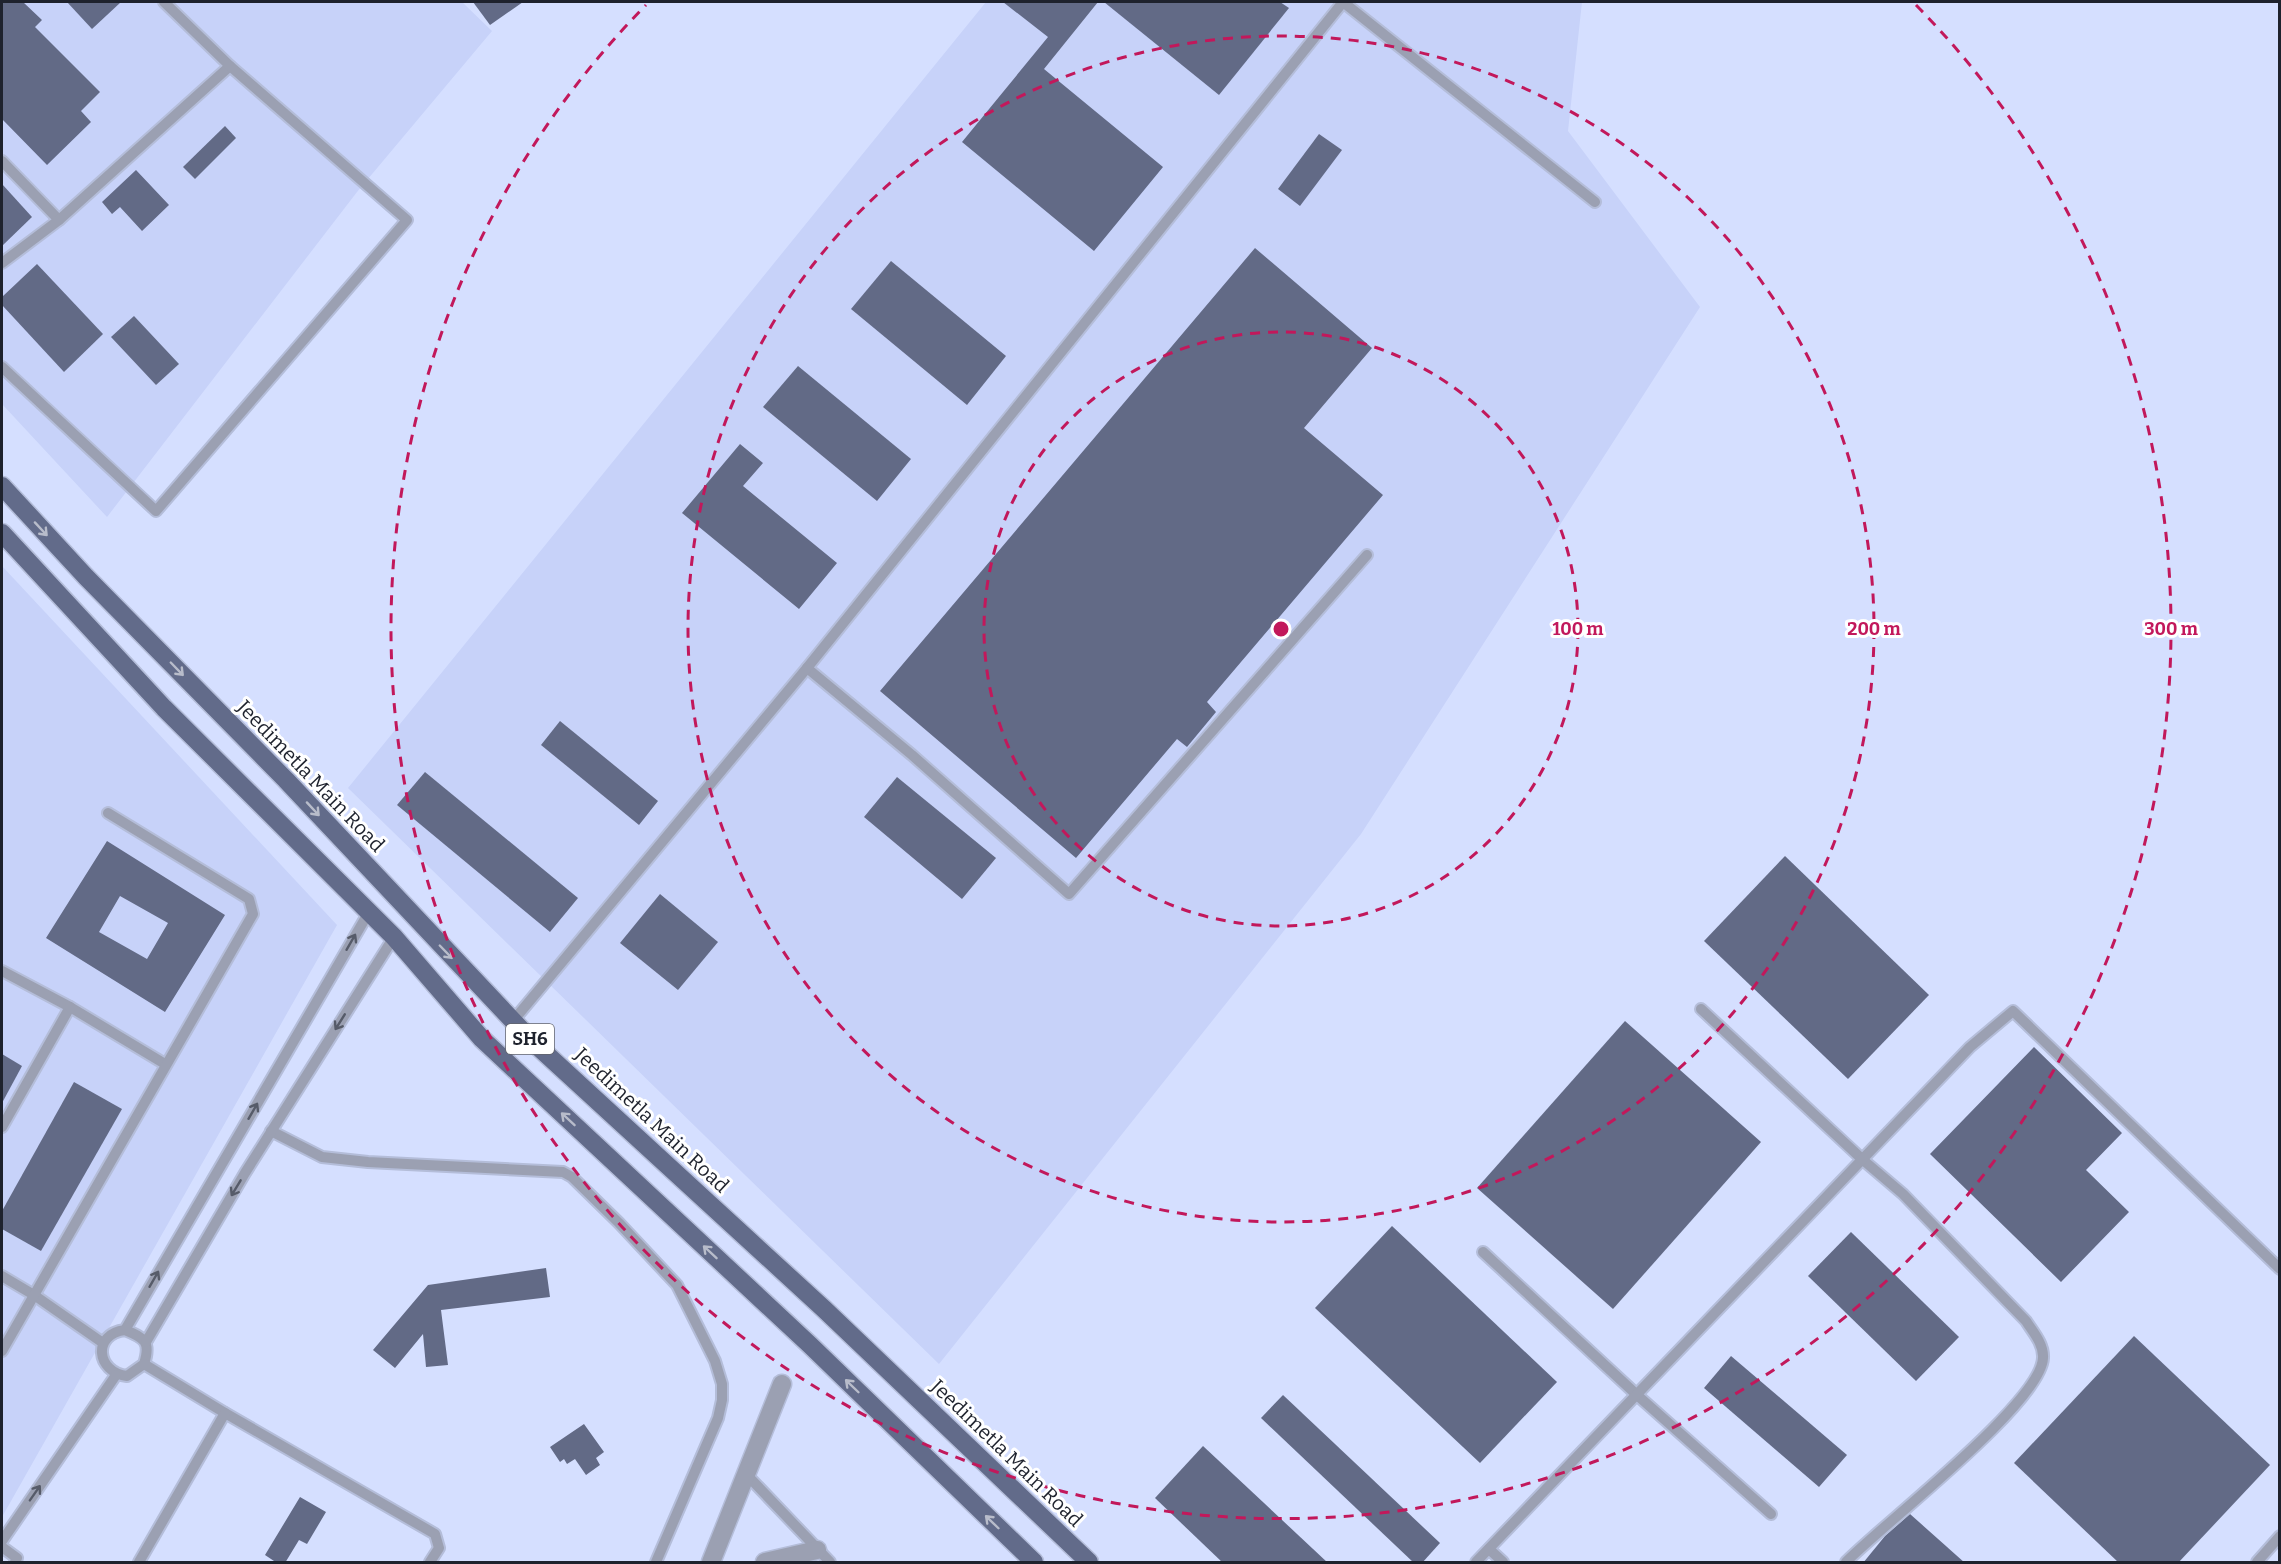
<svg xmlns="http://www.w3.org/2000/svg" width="2281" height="1564" font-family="Bitter,serif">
  <rect width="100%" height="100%" fill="#d5dfff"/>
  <g fill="#c7d2f9">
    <path d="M 2,2 L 462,2 L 492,31 L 357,192 L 107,517 L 2,404 Z"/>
    <path d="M 986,2 L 1582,2 L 1568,131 L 1700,307 L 1361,834 L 939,1364 L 348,788 Z"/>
    <path d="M 2,566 L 337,925 L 2,1517 Z"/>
  </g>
  <g fill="#626a86" fill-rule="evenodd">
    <path d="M 2,2 L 23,2 L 42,20 L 35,27 L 100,92 L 81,111 L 91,122 L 47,165 L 2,119 Z"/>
    <path d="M 67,2 L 121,2 L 92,29 Z"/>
    <path d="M 473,2 L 523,2 L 490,25 Z"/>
    <path d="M 1003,2 L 1098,2 L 1044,69 L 1163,167 L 1094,251 L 962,142 L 1048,37 Z"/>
    <path d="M 1104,2 L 1280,2 L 1289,8 L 1219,95 Z"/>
    <path d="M 225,126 L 236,138 L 195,179 L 183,167 Z"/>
    <path d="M 1319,134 L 1342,150 L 1300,206 L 1278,189 Z"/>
    <path d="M 136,170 L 169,205 L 142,231 L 120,207 L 112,214 L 102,202 Z"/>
    <path d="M 2,184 L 32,217 L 2,246 Z"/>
    <path d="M 1255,248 L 1372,348 L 1304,428 L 1383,495 L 1207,702 L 1216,712 L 1187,747 L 1177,739 L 1076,858 L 880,691 Z"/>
    <path d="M 891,261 L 1006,356 L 967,405 L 851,309 Z"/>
    <path d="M 37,264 L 103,334 L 64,372 L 2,305 L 2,297 Z"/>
    <path d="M 134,316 L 179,364 L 156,385 L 111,337 Z"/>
    <path d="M 798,366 L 911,459 L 877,501 L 763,407 Z"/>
    <path d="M 740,444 L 763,463 L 743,486 L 837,563 L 799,609 L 682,513 Z"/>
    <path d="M 560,721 L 658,801 L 639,825 L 541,745 Z"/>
    <path d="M 425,772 L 578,898 L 550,932 L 397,805 Z"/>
    <path d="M 897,777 L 996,858 L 962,899 L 864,817 Z"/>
    <path d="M 107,841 L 225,915 L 165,1012 L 46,938 ZM 120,896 L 168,923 L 147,959 L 99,932 Z"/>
    <path d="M 1785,856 L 1929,995 L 1848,1079 L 1704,941 Z"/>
    <path d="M 660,894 L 718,942 L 678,990 L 620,943 Z"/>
    <path d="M 1625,1021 L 1761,1142 L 1613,1309 L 1477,1188 Z"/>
    <path d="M 2034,1047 L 2122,1133 L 2086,1170 L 2129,1212 L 2061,1282 L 1930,1154 Z"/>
    <path d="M 2,1054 L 22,1066 L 2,1103 Z"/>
    <path d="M 74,1082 L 122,1109 L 41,1251 L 2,1229 L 2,1211 Z"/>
    <path d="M 1392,1226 L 1557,1382 L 1480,1463 L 1315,1308 Z"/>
    <path d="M 1851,1232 L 1959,1337 L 1916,1381 L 1808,1276 Z"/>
    <path d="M 546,1268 L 550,1297 L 441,1310 L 448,1365 L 426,1367 L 423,1334 L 395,1368 L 373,1350 L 428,1285 Z"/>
    <path d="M 2134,1336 L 2270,1465 L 2178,1563 L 2119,1563 L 2014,1463 Z"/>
    <path d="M 1731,1356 L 1847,1455 L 1819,1487 L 1704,1388 Z"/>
    <path d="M 1283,1395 L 1440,1543 L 1422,1563 L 1414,1563 L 1261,1418 Z"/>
    <path d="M 584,1424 L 604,1452 L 596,1458 L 600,1465 L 586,1475 L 575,1459 L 567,1464 L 564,1459 L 560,1462 L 550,1447 Z"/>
    <path d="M 1203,1446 L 1328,1563 L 1223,1563 L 1155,1498 Z"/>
    <path d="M 300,1497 L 326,1512 L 307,1544 L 299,1540 L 285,1563 L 277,1563 L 265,1555 Z"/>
    <path d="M 1910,1514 L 1965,1563 L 1863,1563 L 1885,1536 Z"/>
  </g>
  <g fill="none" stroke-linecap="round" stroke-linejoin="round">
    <defs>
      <g id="service">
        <path d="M 1343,2 L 1595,202"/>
        <path d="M 2,161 L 59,220"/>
        <path d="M 2,263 L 59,220 L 230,66"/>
        <path d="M 2,367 L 156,511 L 407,220 L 230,66 L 164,2"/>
        <path d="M 807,668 L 912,755 L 1069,894 L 1367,555"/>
        <path d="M 2,971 L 70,1007 L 2,1127"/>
        <path d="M 70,1007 L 165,1064"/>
        <path d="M 1701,1009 L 1863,1160 L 1903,1194 L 2026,1321 C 2033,1332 2044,1344 2043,1358 C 2041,1403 1883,1524 1846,1562"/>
        <path d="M 513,1021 L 807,668 L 1343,2"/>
        <path d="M 271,1131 L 322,1157 L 368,1162 L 563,1172 L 572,1177 L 619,1223 L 677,1285 L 715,1361 L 722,1384 L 722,1400 L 718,1418 L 656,1562"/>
        <path d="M 1483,1252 L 1637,1395 L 1771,1514"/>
        <path d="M 2,1276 L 34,1295 L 103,1343"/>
        <path d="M 125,1330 C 145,1338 151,1342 144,1364 L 127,1376 C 96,1372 92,1334 125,1330 L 369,912"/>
        <path d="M 146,1342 L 245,1173 L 394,937"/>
        <path d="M 2,1351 L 253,914 L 249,899 L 108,813"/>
        <path d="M 144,1364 L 225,1413 L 435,1534 L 439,1548 L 430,1562"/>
        <path d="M 746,1474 L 830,1562"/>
        <path d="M 2,1541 L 116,1375"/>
        <path d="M 2,1547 L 17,1558 L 15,1562"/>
        <path d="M 1489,1549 L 1503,1562"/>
        <path d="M 139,1562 L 225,1413"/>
        <path d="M 1476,1562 L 1970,1047 L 2013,1011 L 2280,1269"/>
        <path d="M 2257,1562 L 2280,1536"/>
      </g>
      <g id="minor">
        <path d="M 711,1562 L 782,1384"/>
        <path d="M 765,1562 L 817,1550"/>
      </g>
      <g id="primary">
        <path d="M 2,486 L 86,577 L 286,780 L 532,1041 L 824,1309 L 1089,1562"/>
        <path d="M 2,533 L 164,708 L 394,937 L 482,1039 L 810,1345 L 1034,1562"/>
      </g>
    </defs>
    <use href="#service" stroke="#b4bdd9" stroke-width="14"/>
    <use href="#minor" stroke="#b4bdd9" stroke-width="21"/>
    <use href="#primary" stroke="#b4bdd9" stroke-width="21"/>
    <use href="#service" stroke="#9ba0b2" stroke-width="10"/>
    <use href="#minor" stroke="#9ba0b2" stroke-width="18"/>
    <use href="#primary" stroke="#626b8a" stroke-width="18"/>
  </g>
  <defs><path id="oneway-shaft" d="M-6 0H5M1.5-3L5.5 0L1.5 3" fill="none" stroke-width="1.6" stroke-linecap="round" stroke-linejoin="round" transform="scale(1.5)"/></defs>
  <g stroke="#b8bcca">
    <use href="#oneway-shaft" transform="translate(41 529) rotate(47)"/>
    <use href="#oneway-shaft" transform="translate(177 669) rotate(46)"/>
    <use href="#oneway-shaft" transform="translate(313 809) rotate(47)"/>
    <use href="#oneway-shaft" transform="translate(446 952) rotate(46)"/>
    <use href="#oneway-shaft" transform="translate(568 1119) rotate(-137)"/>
    <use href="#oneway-shaft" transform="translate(710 1252) rotate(-137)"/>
    <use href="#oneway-shaft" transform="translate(852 1386) rotate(-136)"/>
    <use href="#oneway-shaft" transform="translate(992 1522) rotate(-136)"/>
  </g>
  <g stroke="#565b69">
    <use href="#oneway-shaft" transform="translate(351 942) rotate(-60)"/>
    <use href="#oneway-shaft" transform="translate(340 1022) rotate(122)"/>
    <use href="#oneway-shaft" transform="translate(253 1111) rotate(-60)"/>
    <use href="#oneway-shaft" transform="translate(236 1188) rotate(121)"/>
    <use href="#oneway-shaft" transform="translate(154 1279) rotate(-60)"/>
    <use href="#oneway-shaft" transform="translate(35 1493) rotate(-55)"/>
  </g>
  <g fill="none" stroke="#c2185b" stroke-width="3" stroke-dasharray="10 8">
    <circle cx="1281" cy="629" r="297"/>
    <circle cx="1281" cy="629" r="593"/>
    <path d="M1916 5A890 890 0 1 1 646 5"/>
  </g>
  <g text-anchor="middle" stroke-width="6" stroke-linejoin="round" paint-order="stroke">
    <rect fill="#fff" stroke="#62646c" stroke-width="1.5" x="506" y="1024" width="48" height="30" rx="4.5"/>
    <g font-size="18" font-weight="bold" fill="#1e222d">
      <text x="530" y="1045">SH6</text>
    </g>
    <g font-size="20" fill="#1e222d" stroke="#fff">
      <text transform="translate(311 776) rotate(46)" y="7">Jeedimetla Main Road</text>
      <text transform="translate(652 1120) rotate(43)" y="7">Jeedimetla Main Road</text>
      <text transform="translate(1007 1453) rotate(44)" y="7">Jeedimetla Main Road</text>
    </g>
  </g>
  <circle cx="1281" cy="629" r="9" fill="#c2185b" stroke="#fff" stroke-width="3"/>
  <g font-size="18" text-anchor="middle" font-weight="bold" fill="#c2185b" stroke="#fff" stroke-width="6" stroke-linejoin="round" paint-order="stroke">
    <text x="1578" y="635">100 m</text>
    <text x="1874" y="635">200 m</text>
    <text x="2171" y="635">300 m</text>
  </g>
  <rect width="2281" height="1564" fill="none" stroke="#1e222d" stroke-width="6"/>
</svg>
